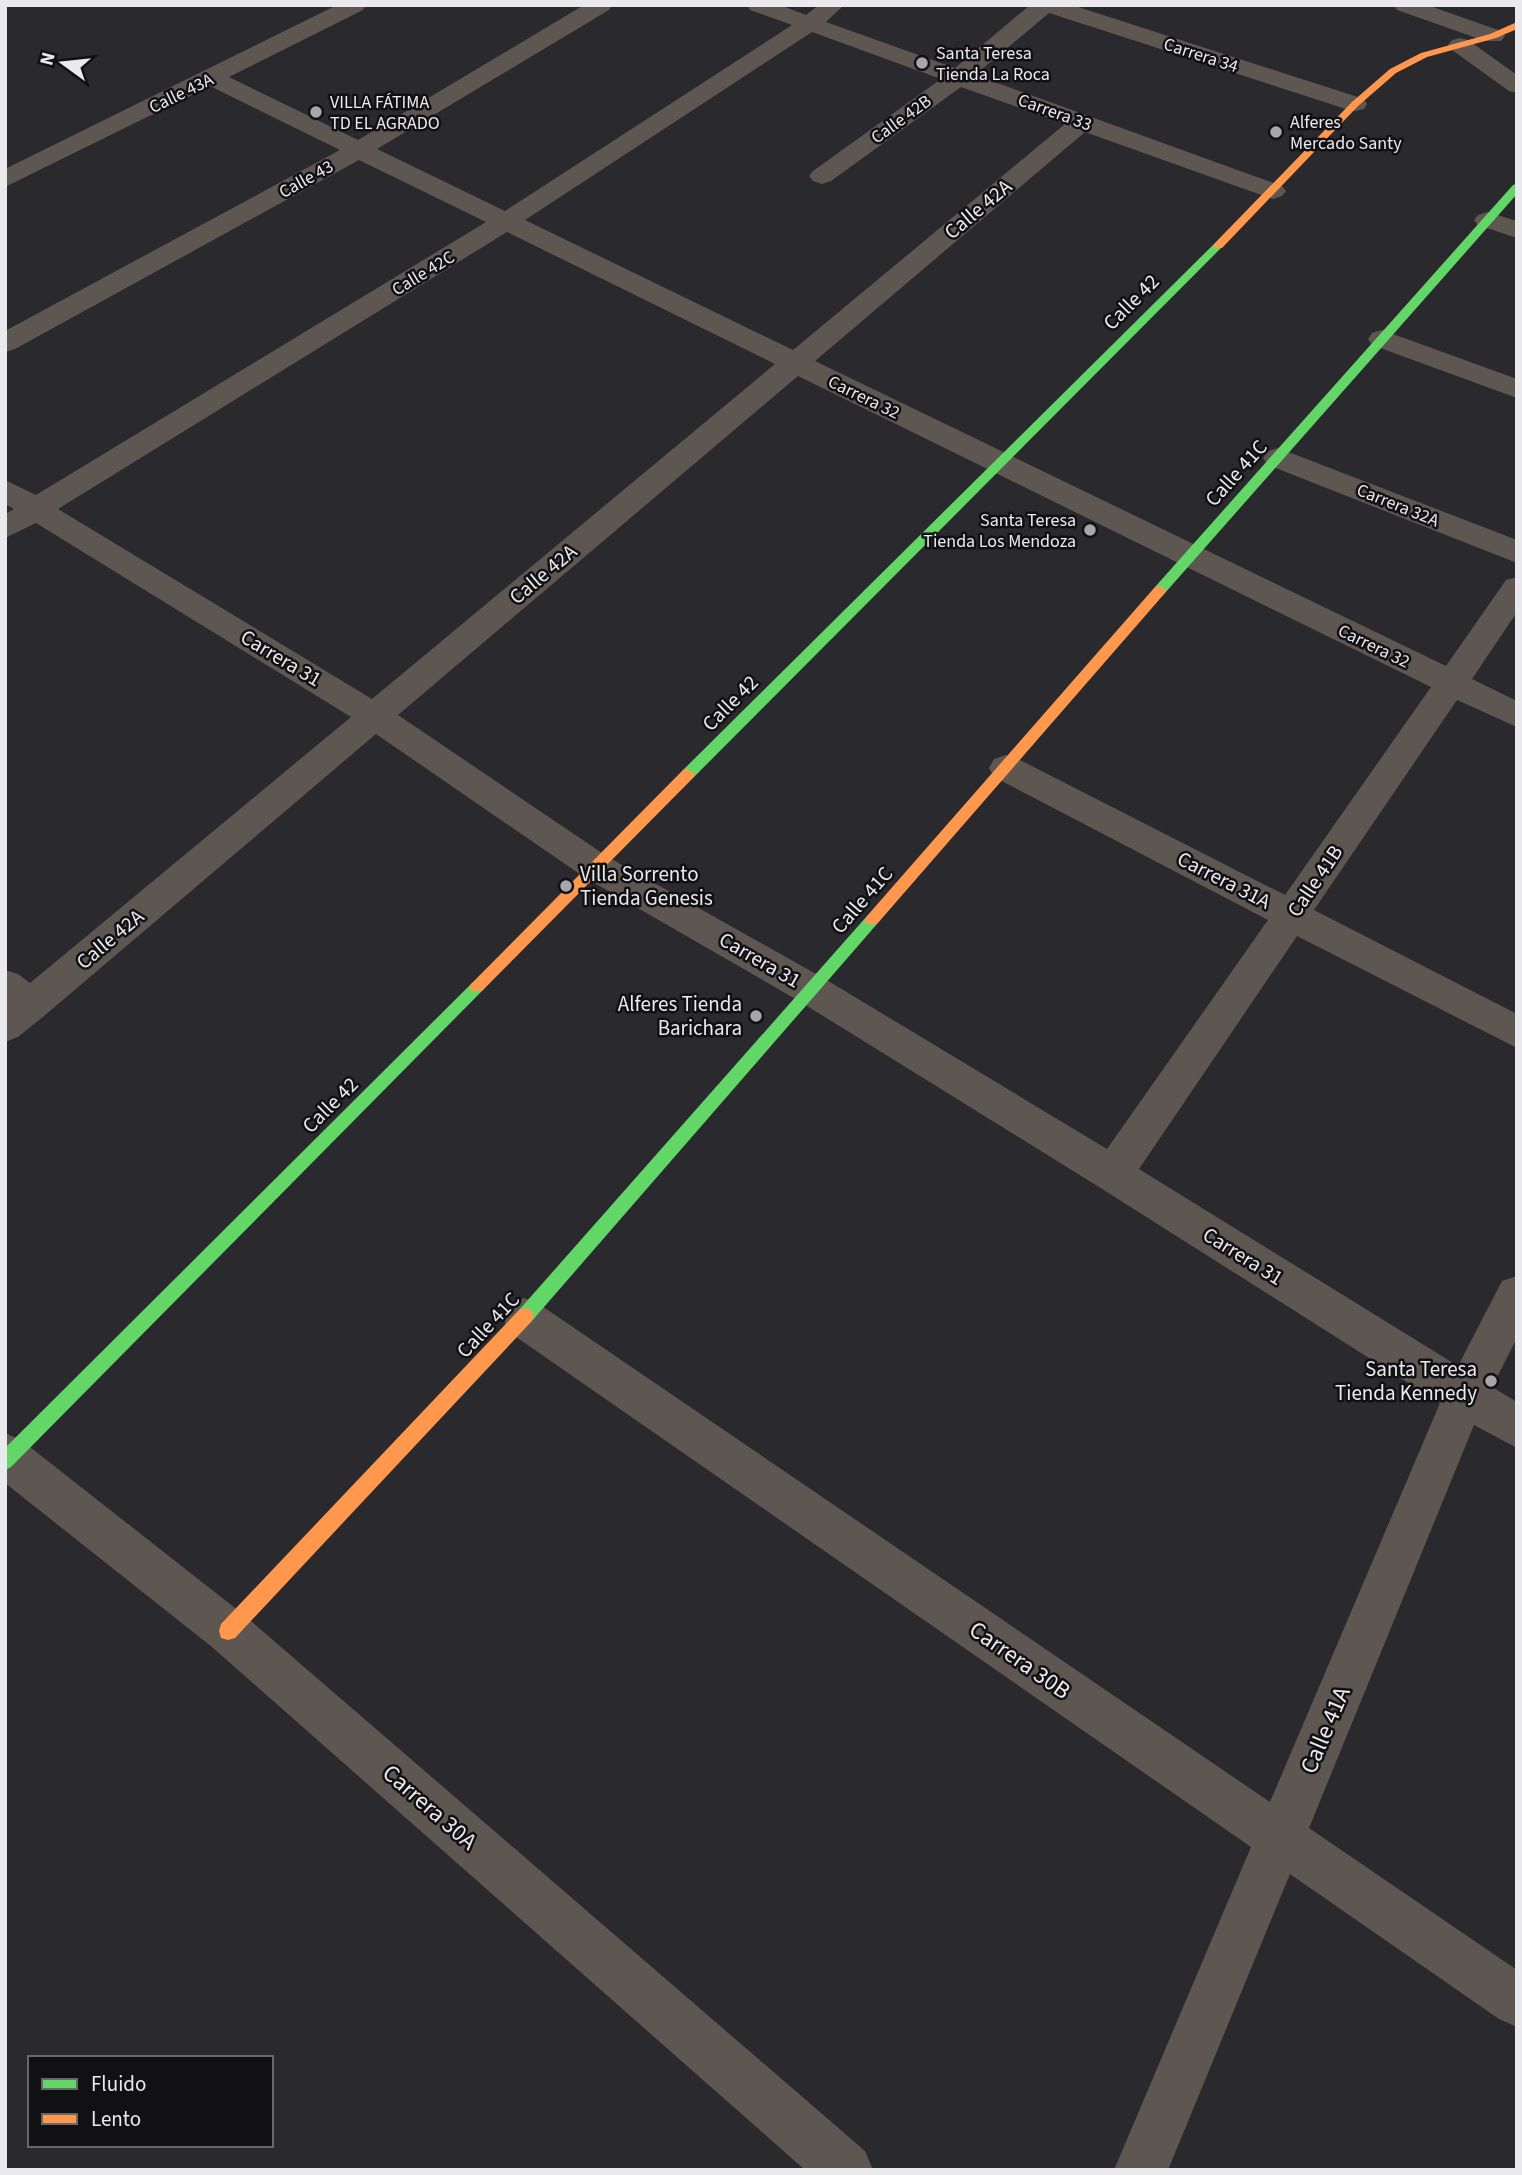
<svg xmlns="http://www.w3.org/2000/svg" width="1522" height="2175" font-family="'Source Sans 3',sans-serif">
  <rect width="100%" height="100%" fill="#2a292e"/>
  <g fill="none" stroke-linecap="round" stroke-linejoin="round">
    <g fill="#5d5651" fill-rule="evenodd">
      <path d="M 337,5 L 366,5 L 363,10 L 229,77 L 358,140 L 584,5 L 612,5 L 609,10 L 377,149 L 505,211 L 792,25 L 750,10 L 747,5 L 780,5 L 806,15 L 819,5 L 844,5 L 826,22 L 955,68 L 1030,5 L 1072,5 L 1364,99 L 1367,104 L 1364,109 L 1355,111 L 1346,109 L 1049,13 L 975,75 L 1282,186 L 1286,191 L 1282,196 L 1273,199 L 1264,196 L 1085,132 L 815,361 L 1446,666 L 1506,580 L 1517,577 L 1517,612 L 1472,679 L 1517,701 L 1517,727 L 1457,700 L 1314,910 L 1517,1014 L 1517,1048 L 1297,936 L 1139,1169 L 1458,1366 L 1502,1281 L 1517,1276 L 1517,1338 L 1492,1387 L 1517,1402 L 1517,1448 L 1474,1425 L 1309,1828 L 1517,1970 L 1517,2027 L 1499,2019 L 1290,1874 L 1168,2170 L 1114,2170 L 1251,1847 L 509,1332 L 503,1318 L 509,1304 L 524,1298 L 539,1304 L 1270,1802 L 1440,1403 L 1099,1187 L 799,1001 L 584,877 L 376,734 L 44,1016 L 18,1037 L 5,1042 L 5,970 L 18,974 L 30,983 L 351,717 L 36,523 L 5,538 L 5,514 L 14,509 L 5,504 L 5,480 L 36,495 L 486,222 L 359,160 L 15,349 L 5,352 L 5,331 L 340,150 L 210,86 L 5,187 L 5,169 ZM 812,32 L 941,79 L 813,171 L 809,176 L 813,181 L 822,184 L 831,181 L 961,87 L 1065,124 L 793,350 L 525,220 ZM 507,232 L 775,364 L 372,699 L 58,509 ZM 798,376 L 1431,687 L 1285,895 L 1018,759 L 1006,755 L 994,759 L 989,768 L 994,777 L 1268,920 L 1107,1149 L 825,979 L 608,857 L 398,715 Z"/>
      <path d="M 1394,5 L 1427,5 L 1501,31 L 1505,36 L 1501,41 L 1485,41 L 1397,10 Z"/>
      <path d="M 1460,38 L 1468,40 L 1517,75 L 1517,93 L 1509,91 L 1452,50 L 1448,45 L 1452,40 Z"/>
      <path d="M 1487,212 L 1517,221 L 1517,238 L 1478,225 L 1474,220 L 1478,215 Z"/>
      <path d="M 1382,330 L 1517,379 L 1517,398 L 1372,345 L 1368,339 L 1372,333 Z"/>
      <path d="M 1278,448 L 1517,540 L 1517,563 L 1268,465 L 1263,458 L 1268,451 Z"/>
      <path d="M 5,1433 L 21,1440 L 244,1615 L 865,2151 L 873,2170 L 805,2170 L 212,1647 L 5,1483 Z"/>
    </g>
    <g fill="#63d668" fill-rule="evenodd">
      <path d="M 1517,184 L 1517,194 L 1165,593 L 1155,593 L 1155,587 L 1513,185 Z"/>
      <path d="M 1214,244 L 1223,246 L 693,778 L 683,778 L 681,774 L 683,770 Z"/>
      <path d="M 872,914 L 879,920 L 877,924 L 531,1322 L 525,1324 L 519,1322 L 516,1316 L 519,1310 L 867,916 Z"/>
      <path d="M 477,981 L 482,983 L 485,987 L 482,991 L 11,1467 L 5,1470 L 5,1448 L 472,983 Z"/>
    </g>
    <g fill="#ff974d" fill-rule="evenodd">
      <path d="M 1517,22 L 1517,29 L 1496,38 L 1427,57 L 1396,73 L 1358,106 L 1222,248 L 1214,248 L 1214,244 L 1352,102 L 1390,69 L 1421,53 L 1490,34 Z"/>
      <path d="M 1160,586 L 1166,590 L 1165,593 L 877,924 L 867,924 L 865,920 L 867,916 L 1155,587 Z"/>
      <path d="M 688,769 L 695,774 L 693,778 L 482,991 L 472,991 L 469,987 L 472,983 L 683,770 Z"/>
      <path d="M 525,1308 L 531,1310 L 534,1316 L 531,1322 L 235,1638 L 228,1640 L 221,1638 L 219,1631 L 221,1624 L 519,1310 Z"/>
    </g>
  </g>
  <g fill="#a7a6ab" stroke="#111114" stroke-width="2.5">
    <circle cx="922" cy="63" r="7"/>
    <circle cx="316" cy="112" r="7"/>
    <circle cx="1276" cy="132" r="7"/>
    <circle cx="1090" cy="530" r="7"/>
    <circle cx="566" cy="886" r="7"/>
    <circle cx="756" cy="1016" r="7"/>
    <circle cx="1491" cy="1381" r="7"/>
  </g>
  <g text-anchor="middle" stroke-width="5" stroke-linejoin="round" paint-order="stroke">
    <g font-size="18" fill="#eae9ee" stroke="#111114" text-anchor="start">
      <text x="936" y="59">Santa Teresa<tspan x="936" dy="21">Tienda La Roca</tspan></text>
      <text x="330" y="108">VILLA FÁTIMA<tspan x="330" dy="21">TD EL AGRADO</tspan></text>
      <text x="1290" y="128">Alferes<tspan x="1290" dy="21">Mercado Santy</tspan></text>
      <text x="1076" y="526" text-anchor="end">Santa Teresa<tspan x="1076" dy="21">Tienda Los Mendoza</tspan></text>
    </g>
    <g font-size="18" fill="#eae9ee" stroke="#111114">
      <text transform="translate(1201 55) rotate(18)" y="6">Carrera 34</text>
      <text transform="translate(181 93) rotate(-26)" y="6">Calle 43A</text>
      <text transform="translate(1055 112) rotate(20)" y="6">Carrera 33</text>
      <text transform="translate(901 119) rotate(-36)" y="6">Calle 42B</text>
      <text transform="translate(306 179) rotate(-29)" y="6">Calle 43</text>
      <text transform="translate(423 273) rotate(-31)" y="6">Calle 42C</text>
      <text transform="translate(864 397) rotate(26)" y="6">Carrera 32</text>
      <text transform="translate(1398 505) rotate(22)" y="6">Carrera 32A</text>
      <text transform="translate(1374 646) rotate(26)" y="6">Carrera 32</text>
    </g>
    <g font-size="21" fill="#eae9ee" stroke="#111114">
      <text transform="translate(978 209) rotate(-40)" y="7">Calle 42A</text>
      <text transform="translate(1131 302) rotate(-45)" y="7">Calle 42</text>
      <text transform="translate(1236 473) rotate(-48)" y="7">Calle 41C</text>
      <text transform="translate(543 574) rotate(-40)" y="7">Calle 42A</text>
      <text transform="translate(281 658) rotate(31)" y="7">Carrera 31</text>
      <text transform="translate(730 703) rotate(-45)" y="7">Calle 42</text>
      <text transform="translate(1224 880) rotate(27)" y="7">Carrera 31A</text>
      <text transform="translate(1315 881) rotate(-56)" y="7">Calle 41B</text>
      <text transform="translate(862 900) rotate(-49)" y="7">Calle 41C</text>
      <text transform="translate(110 939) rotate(-40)" y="7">Calle 42A</text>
      <text transform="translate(760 960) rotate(30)" y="7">Carrera 31</text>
      <text transform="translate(330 1105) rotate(-45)" y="7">Calle 42</text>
      <text transform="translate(1243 1256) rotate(32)" y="7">Carrera 31</text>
      <text transform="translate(488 1325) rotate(-47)" y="7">Calle 41C</text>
    </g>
    <g font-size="21" fill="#eae9ee" stroke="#111114" text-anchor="end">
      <text x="580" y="881" text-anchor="start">Villa Sorrento<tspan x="580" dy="24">Tienda Genesis</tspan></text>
      <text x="742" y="1011">Alferes Tienda<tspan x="742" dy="24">Barichara</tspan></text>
      <text x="1477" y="1376">Santa Teresa<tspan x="1477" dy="24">Tienda Kennedy</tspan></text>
    </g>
    <g font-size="24" fill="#eae9ee" stroke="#111114">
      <text transform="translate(1020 1660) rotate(35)" y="8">Carrera 30B</text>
      <text transform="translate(1325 1730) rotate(-67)" y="8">Calle 41A</text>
      <text transform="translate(430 1807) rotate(41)" y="8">Carrera 30A</text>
    </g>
  </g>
  <rect width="1522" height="2175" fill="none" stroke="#eae9ee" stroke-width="14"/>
  <rect x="28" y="2056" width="245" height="91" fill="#111114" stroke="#68676b" stroke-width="2"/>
  <rect x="42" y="2079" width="35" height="10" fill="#63d668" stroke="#68676b" stroke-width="2"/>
  <text x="91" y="2091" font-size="21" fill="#eae9ee">Fluido</text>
  <rect x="42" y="2114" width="35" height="10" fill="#ff974d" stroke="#68676b" stroke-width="2"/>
  <text x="91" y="2126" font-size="21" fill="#eae9ee">Lento</text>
  <g transform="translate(63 63) rotate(285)" stroke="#111114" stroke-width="5" paint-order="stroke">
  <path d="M0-5L12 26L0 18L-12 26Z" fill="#eae9ee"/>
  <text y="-10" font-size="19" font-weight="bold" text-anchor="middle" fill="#eae9ee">N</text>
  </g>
</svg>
